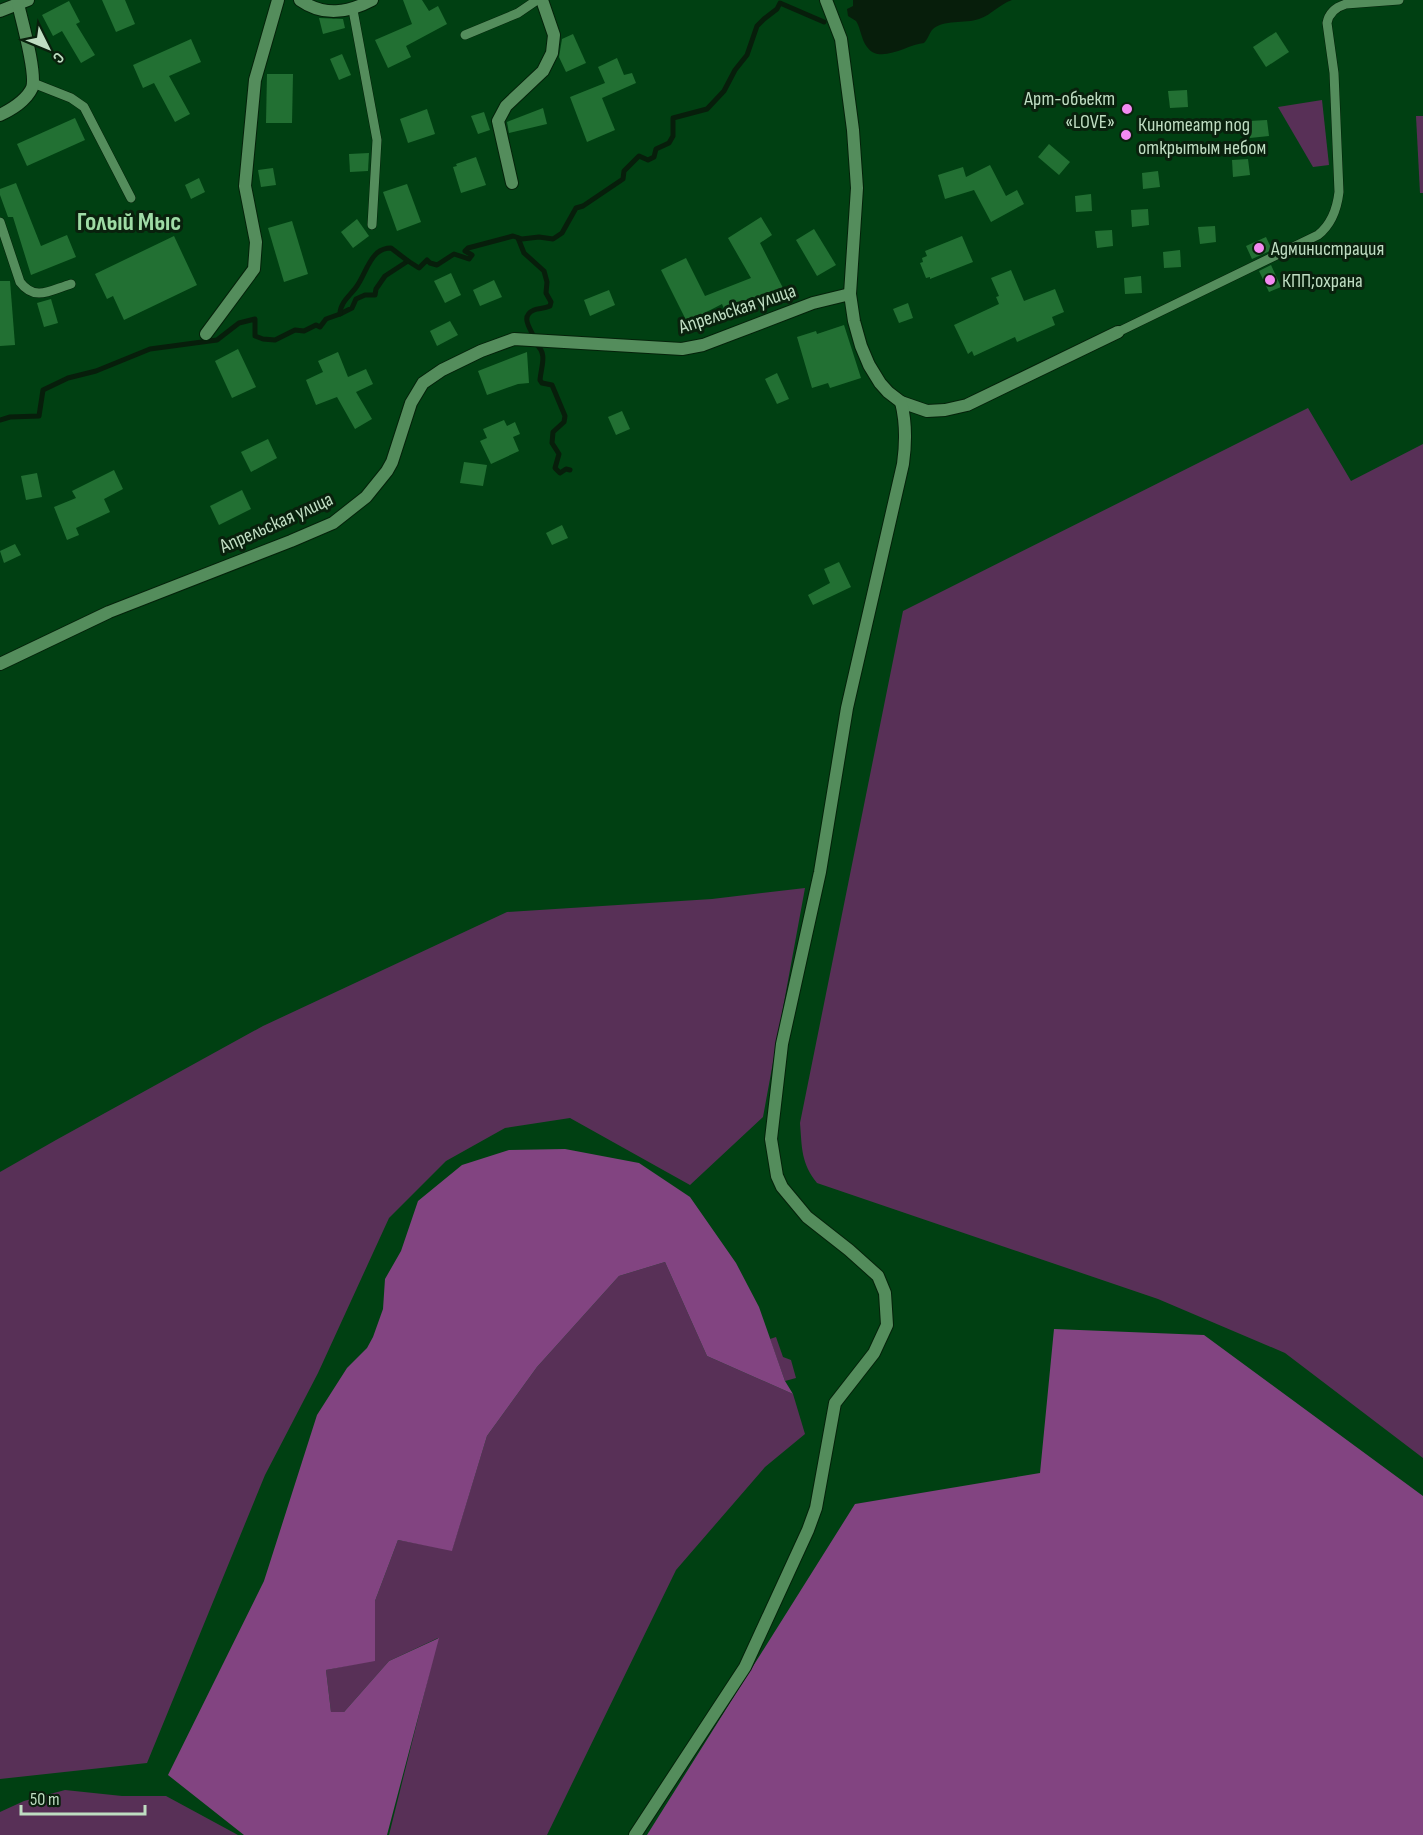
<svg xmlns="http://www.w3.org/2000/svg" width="1423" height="1835" font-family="'Sofia Sans Condensed',sans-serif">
  <rect width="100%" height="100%" fill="#004012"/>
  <g fill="#583057">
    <path d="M 1322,100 L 1329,165 L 1313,167 L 1278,107 Z"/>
    <path d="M 1416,116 L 1423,116 L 1423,193 L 1420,193 Z"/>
    <path d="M 1308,408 L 1351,481 L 1423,444 L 1423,1458 L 1285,1353 L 1158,1299 L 817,1183 C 801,1163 802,1148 800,1123 L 903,611 Z"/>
    <path d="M 805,888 L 763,1117 L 690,1185 L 570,1118 L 505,1128 L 446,1161 L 389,1218 L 318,1373 L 265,1475 L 147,1763 L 0,1779 L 0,1172 L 56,1140 L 263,1026 L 507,912 L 712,899 Z"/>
    <path d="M 665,1262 L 707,1356 L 793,1394 L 805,1434 L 765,1467 L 676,1570 L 547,1835 L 389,1835 L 438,1638 L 389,1661 L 344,1712 L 331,1712 L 326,1670 L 375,1660 L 375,1601 L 398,1540 L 452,1550 L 487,1436 L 537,1367 L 619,1276 Z"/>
    <path d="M 776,1337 L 783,1357 L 791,1360 L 796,1378 L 785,1381 L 770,1339 Z"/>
    <path d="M 65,1790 L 122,1796 L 166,1796 L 238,1835 L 0,1835 L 0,1812 L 24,1801 Z"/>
  </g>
  <g fill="#824481">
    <path d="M 565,1149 L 639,1163 L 690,1197 L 736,1263 L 759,1307 L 785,1381 L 793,1394 L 707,1356 L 665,1262 L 619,1276 L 537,1367 L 487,1436 L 452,1551 L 398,1540 L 375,1601 L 375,1661 L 326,1670 L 331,1712 L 344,1712 L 389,1661 L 439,1638 L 387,1835 L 244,1835 L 168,1775 L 264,1581 L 317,1415 L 347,1368 L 367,1348 L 373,1337 L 383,1309 L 385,1279 L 401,1251 L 418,1201 L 462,1165 L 509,1150 Z"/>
    <path d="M 1054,1329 L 1204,1335 L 1423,1496 L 1423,1835 L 647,1835 L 855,1504 L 1040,1473 Z"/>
  </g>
  <path fill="#071e0b" d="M 853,0 L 1012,0 C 998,5 993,14 979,19 C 965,24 943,19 932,30 C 929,34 928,39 924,43 C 908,44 880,65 867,47 C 861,39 861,29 856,21 L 848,16 L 847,9 L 853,6 Z"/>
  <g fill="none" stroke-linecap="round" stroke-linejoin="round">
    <g stroke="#071e0b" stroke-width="5">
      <path d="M 518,238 L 524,253 L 544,271 L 547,282 L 546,293 L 551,302 L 550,306 C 544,309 539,308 534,310 C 520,316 530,328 534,337"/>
      <path d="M 340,314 L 352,308 L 356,299 L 365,295 L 375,295 L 376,289 L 385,276 L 408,261 L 419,268 L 427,260 L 430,263 L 437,265 L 454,254 L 469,259 L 472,255 L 465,251 L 468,248 L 513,236 L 522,239 L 539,237 L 553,239 L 562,233 L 576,208 L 583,206 L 623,179 L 624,171 L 639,156 L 648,160 L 654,157 L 656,149 L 669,143 L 673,136 L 673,118 L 707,109 L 724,91 L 735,70 L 747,55 L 757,26 L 764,19 L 777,9 L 780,3 L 824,22"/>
      <path d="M 536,344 C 548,354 541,366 540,380 L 542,383 L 552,385 L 565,416 L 564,422 L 553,432 L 552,443 L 559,454 L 555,468 L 560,473 L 566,469 L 570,470"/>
      <path d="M 0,420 L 10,417 L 39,416 L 43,390 L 68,378 L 96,371 L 150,349 L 217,340 L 239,323 L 255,319 L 255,336 L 263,339 L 275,340 L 295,330 L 304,331 L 316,325 L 320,327 L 326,319 L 340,314 C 340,302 351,295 357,286 C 364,276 368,261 377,253 C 382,249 386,248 391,248 L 408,261"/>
    </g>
  </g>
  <g fill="#227033">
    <path d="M 102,0 L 125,0 L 135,24 L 116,32 Z"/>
    <path d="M 403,0 L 422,0 L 429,11 L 438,6 L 447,24 L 406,46 L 411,57 L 388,68 L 375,40 L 412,24 Z"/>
    <path d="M 69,1 L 80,22 L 76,24 L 95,55 L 81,63 L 62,31 L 53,36 L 42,15 Z"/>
    <path d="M 319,18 L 343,19 L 345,28 L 323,34 Z"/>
    <path d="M 1276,32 L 1289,52 L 1266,67 L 1253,47 Z"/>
    <path d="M 573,34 L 586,63 L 566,72 L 559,57 L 562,39 Z"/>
    <path d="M 191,39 L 201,62 L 169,76 L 190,114 L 175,122 L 154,83 L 143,88 L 133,65 Z"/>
    <path d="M 342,54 L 351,75 L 339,80 L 330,59 Z"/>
    <path d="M 617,58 L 624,75 L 632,73 L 636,83 L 602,98 L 615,130 L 587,142 L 570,97 L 605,83 L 598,67 Z"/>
    <path d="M 267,74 L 293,74 L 292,123 L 266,123 Z"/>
    <path d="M 1187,90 L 1188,107 L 1170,108 L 1168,91 Z"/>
    <path d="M 543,108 L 547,124 L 509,133 L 507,122 Z"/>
    <path d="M 427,109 L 435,134 L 408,143 L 400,119 Z"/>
    <path d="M 484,112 L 490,130 L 478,134 L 471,116 Z"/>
    <path d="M 75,118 L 85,140 L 27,166 L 17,144 Z"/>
    <path d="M 1267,120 L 1269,136 L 1250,138 L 1249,121 Z"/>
    <path d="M 1049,144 L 1070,162 L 1059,175 L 1038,157 Z"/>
    <path d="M 369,153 L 368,171 L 350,172 L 349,154 Z"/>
    <path d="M 476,157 L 486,185 L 461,193 L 453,167 L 457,166 L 456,164 Z"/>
    <path d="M 1248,159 L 1250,175 L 1233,177 L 1232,160 Z"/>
    <path d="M 990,165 L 1006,196 L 1017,190 L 1024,204 L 991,222 L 974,190 L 945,199 L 938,175 L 963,167 L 966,177 Z"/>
    <path d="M 273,168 L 276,185 L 261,187 L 258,170 Z"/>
    <path d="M 1158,171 L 1160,187 L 1143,189 L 1142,173 Z"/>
    <path d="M 199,178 L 205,192 L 191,199 L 185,185 Z"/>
    <path d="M 16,183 L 41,246 L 67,235 L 76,257 L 31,275 L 13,217 L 8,217 L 0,195 L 0,189 Z"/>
    <path d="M 407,184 L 421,222 L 397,231 L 383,192 Z"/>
    <path d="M 1091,194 L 1092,211 L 1076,212 L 1075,196 Z"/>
    <path d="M 1148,209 L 1149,225 L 1132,227 L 1131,210 Z"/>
    <path d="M 761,217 L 772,235 L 760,243 L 783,288 L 743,310 L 727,316 L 722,304 L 687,322 L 661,270 L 686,258 L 705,296 L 751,278 L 728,238 Z"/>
    <path d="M 357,219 L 369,236 L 353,248 L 341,232 Z"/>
    <path d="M 292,221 L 308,274 L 284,282 L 268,228 Z"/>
    <path d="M 1215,226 L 1216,242 L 1200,244 L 1198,227 Z"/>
    <path d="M 814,229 L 836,265 L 817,276 L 796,240 Z"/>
    <path d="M 1112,230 L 1113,246 L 1097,248 L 1095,231 Z"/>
    <path d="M 174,236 L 197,285 L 124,320 L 113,296 L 107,299 L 95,274 Z"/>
    <path d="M 962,236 L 973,262 L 930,279 L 930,277 L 926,278 L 920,263 L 923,262 L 922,258 L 927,256 L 925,251 Z"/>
    <path d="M 1266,237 L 1272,250 L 1252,259 L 1246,246 Z"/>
    <path d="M 1180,250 L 1181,267 L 1164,268 L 1163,252 Z"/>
    <path d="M 1271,265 L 1281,287 L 1269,292 L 1259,271 Z"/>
    <path d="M 1011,270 L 1024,301 L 1055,289 L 1064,312 L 1052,317 L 1055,325 L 1017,342 L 1015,337 L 974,356 L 972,351 L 968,354 L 954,325 L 999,304 L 996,297 L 999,296 L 991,278 Z"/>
    <path d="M 451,273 L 461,295 L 445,303 L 434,281 Z"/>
    <path d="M 1141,276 L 1142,293 L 1125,294 L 1124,278 Z"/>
    <path d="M 494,280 L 502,297 L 480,306 L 473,290 Z"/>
    <path d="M 0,281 L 10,281 L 15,345 L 0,346 Z"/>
    <path d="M 609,290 L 615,305 L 590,316 L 584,300 Z"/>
    <path d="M 51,299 L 58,323 L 44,327 L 37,303 Z"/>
    <path d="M 908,303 L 913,318 L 899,323 L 893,309 Z"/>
    <path d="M 450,321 L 458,335 L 437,346 L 430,331 Z"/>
    <path d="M 844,325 L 861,378 L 830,388 L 828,383 L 812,388 L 797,337 L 816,331 L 817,334 Z"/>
    <path d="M 238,349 L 256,387 L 232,398 L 215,361 Z"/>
    <path d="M 338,352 L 348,377 L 366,369 L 373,384 L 356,392 L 372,419 L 355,429 L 337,397 L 316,405 L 306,380 L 323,372 L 318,361 Z"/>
    <path d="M 527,352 L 529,383 L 518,384 L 487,395 L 478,371 Z"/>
    <path d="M 777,373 L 789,399 L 777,404 L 765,379 Z"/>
    <path d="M 622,411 L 630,429 L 616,435 L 608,417 Z"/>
    <path d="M 504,420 L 507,426 L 515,422 L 520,434 L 513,437 L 519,451 L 491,464 L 480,441 L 487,438 L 483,429 Z"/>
    <path d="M 268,439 L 277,458 L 251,472 L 241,452 Z"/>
    <path d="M 464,462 L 487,465 L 483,486 L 460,483 Z"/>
    <path d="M 114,470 L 123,489 L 104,499 L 110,512 L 76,528 L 79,535 L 67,540 L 54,507 L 76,498 L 72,491 Z"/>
    <path d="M 37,473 L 42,497 L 26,500 L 21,476 Z"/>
    <path d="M 242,490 L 251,509 L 219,525 L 210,506 Z"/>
    <path d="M 562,525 L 568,538 L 552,545 L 546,533 Z"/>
    <path d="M 15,544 L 21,555 L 4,563 L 0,551 Z"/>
    <path d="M 839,562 L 851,587 L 813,605 L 808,595 L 830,583 L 824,569 Z"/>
  </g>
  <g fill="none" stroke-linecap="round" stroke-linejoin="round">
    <defs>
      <g id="lane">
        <path d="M 353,10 L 377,140 L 372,225"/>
        <path d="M 465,35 L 518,13 L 537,0"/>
        <path d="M 33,83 L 71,98 L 84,107 L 131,198"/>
        <path d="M 0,222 L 20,282 C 35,302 51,290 71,284"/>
        <path d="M 1118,332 L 1318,235 C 1332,224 1337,209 1339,192 L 1334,73 L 1327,23 C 1329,12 1336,7 1346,4 L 1399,0"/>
      </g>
      <g id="street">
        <path d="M 300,0 C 324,17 348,13 372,0"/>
        <path d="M 826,0 L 841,39 L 853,130 L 857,188 L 850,294 L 854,321 L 861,346 L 869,365 L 880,383 L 888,392 L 901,402 L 927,411 L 945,410 L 967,405 L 1118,332"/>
        <path d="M 0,11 L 28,0"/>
        <path d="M 0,115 C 12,109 26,101 32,88 C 37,74 22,21 18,4"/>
        <path d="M 512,183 L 498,121 L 506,106 L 543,71 L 552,53 L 554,35 L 542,0"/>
        <path d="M 206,334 L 254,269 L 256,242 L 245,186 L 255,80 L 278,0"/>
        <path d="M 0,664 L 109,612 L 291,541 L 333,523 L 366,497 L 387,471 L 392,462 L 411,403 L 423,383 L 442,370 L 481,351 L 514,339 L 682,349 L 703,345 L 813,303 L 850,294"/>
        <path d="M 635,1835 L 745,1667 L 808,1530 L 816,1508 L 835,1403 L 874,1353 L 887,1325 L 885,1293 L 878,1276 L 849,1250 L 807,1217 L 782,1187 L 777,1176 L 771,1139 L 782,1044 L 820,872 L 847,708 L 903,464 C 906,443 906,422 901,402"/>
      </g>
    </defs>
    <use href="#lane" stroke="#04220a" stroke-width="10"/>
    <use href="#street" stroke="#04220a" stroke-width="14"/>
    <use href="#lane" stroke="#548d5c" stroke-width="9"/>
    <use href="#street" stroke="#548d5c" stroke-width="12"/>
  </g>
  <g fill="#f38af1" stroke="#09210d" stroke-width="2">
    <circle cx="1127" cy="109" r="6"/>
    <circle cx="1126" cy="135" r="6"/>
    <circle cx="1259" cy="248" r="6"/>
    <circle cx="1270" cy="280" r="6"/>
  </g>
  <g text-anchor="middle" stroke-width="6" stroke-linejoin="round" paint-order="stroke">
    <g font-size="20" fill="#bfddc2" stroke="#09210d" text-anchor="start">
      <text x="1115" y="105" text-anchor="end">Арт-объект<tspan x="1115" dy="23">«LOVE»</tspan></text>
      <text x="1138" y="131">Кинотеатр под<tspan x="1138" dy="23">открытым небом</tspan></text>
      <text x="1271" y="255">Администрация</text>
      <text x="1282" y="287">КПП;охрана</text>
    </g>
    <g font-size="20" fill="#bfddc2" stroke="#09210d">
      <text transform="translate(737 308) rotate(-18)" y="7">Апрельская улица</text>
      <text transform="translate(276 522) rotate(-24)" y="7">Апрельская улица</text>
    </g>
    <g font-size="26" font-weight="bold" fill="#9edba5" stroke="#09210d">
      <text x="129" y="230">Голый Мыс</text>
    </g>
  </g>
  <g transform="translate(48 48) rotate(133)" stroke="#09210d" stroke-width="4.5" paint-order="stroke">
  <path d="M0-4.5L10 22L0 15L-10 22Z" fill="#bfddc2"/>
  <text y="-9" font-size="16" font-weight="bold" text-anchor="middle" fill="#bfddc2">С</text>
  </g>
  <path d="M21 1805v9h124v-9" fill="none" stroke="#bfddc2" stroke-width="3"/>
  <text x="30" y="1805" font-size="18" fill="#bfddc2" stroke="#09210d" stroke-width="4.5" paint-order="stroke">50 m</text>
</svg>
